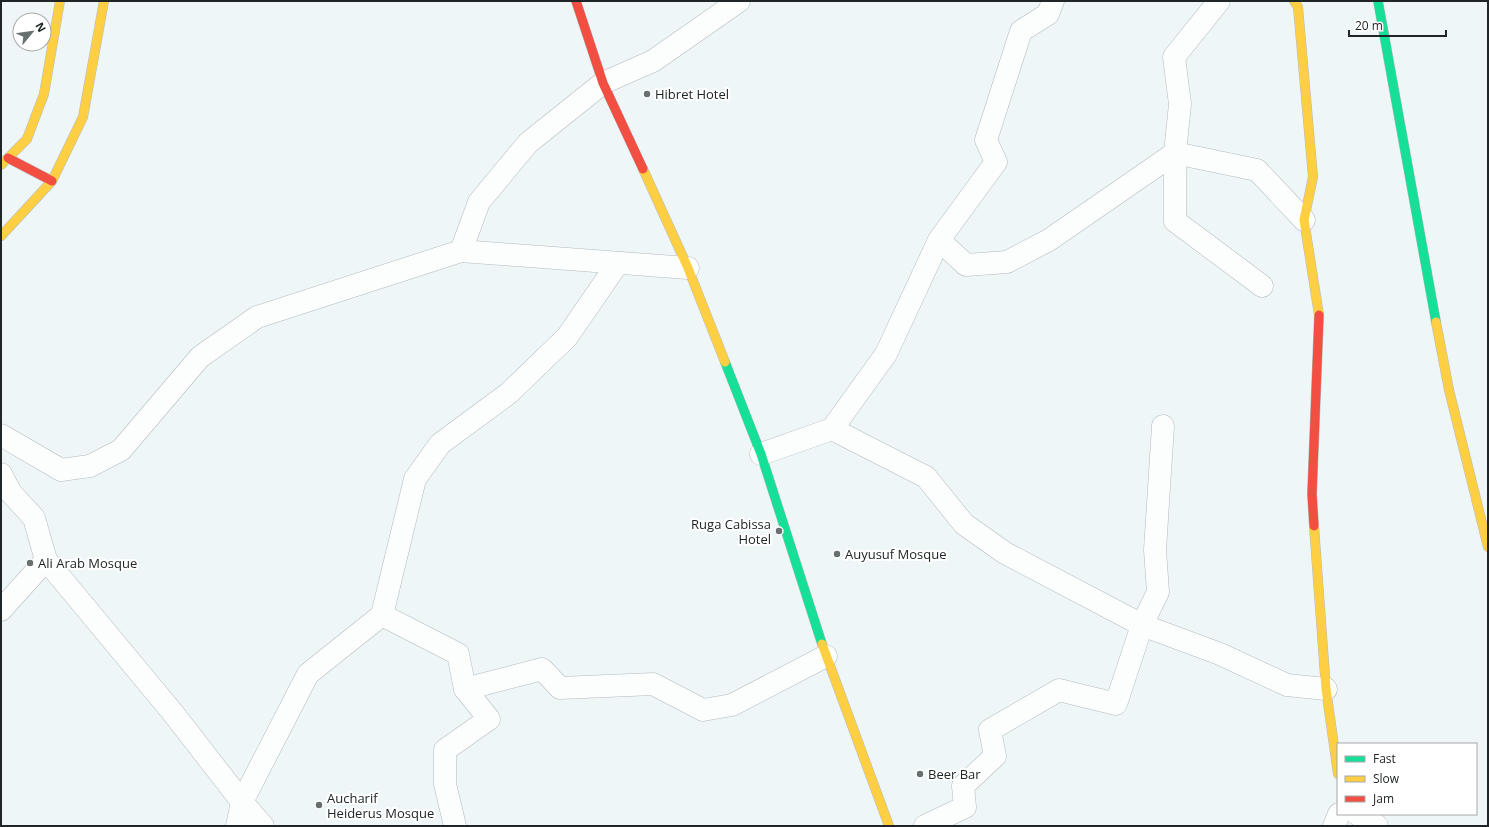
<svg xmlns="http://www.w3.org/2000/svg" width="1489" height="827" font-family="'Open Sans',sans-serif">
  <rect width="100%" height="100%" fill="#eef6f8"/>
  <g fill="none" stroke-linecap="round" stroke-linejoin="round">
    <defs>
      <g id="street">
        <path d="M 1219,1 L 1174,57 L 1180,104 L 1175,153 L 1175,221 L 1262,286"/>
        <path d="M 939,240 L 966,265 L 1007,262 L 1049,240 L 1175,153 L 1257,170 L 1304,220"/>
        <path d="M 461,251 L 479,202 L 528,143 L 603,83 L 653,61 L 739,1"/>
        <path d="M 832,429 L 926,477 L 964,524 L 1005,553 L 1142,625 L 1220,654 L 1287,685 L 1326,689"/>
        <path d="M 1,435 L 61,470 L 90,466 L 121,450 L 200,357 L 257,317 L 461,251 L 688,268"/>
        <path d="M 761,454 L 832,429 L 886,354 L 939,240 L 996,162 L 986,140 L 1021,31 L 1048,14 L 1053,1"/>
        <path d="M 1,474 L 11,493 L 34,518 L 46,560 L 173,713 L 242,802 L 263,826"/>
        <path d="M 1,610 L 46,560"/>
        <path d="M 382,615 L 458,654 L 465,689"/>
        <path d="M 1357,814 L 1377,826"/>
        <path d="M 237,826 L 242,802 L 308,674 L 382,615 L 415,479 L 440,444 L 509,393 L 567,337 L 618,263"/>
        <path d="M 455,826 L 445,784 L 445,750 L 489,719 L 465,689 L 542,669 L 560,688 L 653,684 L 703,710 L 732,705 L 826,656"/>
        <path d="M 925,826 L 965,807 L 963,786 L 995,756 L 990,730 L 1059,690 L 1116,704 L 1142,625 L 1158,592 L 1155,550 L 1163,426"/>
        <path d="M 1334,826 L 1339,814"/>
      </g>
      <g id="fast">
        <path d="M 1378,1 L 1436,322"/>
        <path d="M 725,362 L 761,454 L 822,644"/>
      </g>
      <g id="slow">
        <path d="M 1294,1 L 1298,7 L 1313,177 L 1304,220 L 1319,315"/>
        <path d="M 1,165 L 27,139 L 44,94 L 60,1"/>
        <path d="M 643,169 L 688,268 L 725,362"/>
        <path d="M 1,236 L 52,181 L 83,117 L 104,1"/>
        <path d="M 1436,322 L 1449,390 L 1488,547"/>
        <path d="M 1314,526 L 1326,689 L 1338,774"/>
        <path d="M 822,644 L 889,826"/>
      </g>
      <g id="jam">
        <path d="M 576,1 L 603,83 L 643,169"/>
        <path d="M 8,158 L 52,181"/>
        <path d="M 1314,526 L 1312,494 L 1319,315"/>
      </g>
    </defs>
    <use href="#street" stroke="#b4babc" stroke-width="23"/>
    <use href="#fast" stroke="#b4babc" stroke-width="10"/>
    <use href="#slow" stroke="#b4babc" stroke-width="10"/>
    <use href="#jam" stroke="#b4babc" stroke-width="10"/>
    <use href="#street" stroke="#fcfefe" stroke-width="22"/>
    <use href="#fast" stroke="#16e098" stroke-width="9"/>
    <use href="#slow" stroke="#ffcf43" stroke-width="9"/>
    <use href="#jam" stroke="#f24e42" stroke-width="9"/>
  </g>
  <g fill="#686f70" stroke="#fff" stroke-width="1.5">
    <circle cx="647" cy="94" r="4"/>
    <circle cx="779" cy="531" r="4"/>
    <circle cx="837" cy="554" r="4"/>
    <circle cx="30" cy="563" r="4"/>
    <circle cx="920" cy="774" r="4"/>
    <circle cx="319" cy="805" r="4"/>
  </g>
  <g text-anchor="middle" stroke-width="4" stroke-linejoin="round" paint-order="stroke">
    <g font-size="13" fill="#202627" stroke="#fff" text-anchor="start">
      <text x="655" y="99">Hibret Hotel</text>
      <text x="771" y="529" text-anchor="end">Ruga Cabissa<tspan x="771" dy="15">Hotel</tspan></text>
      <text x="845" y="559">Auyusuf Mosque</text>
      <text x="38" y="568">Ali Arab Mosque</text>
      <text x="928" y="779">Beer Bar</text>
      <text x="327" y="803">Aucharif<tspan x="327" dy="15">Heiderus Mosque</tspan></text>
    </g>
  </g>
  <rect width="1489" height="827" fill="none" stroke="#202627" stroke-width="4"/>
  <rect x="1337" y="743" width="140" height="72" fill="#ffffff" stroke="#a6a8a9"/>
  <rect x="1345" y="756" width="20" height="6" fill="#16e098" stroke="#a6a8a9"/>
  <text x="1373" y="763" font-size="12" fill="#202627">Fast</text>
  <rect x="1345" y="776" width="20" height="6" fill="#ffcf43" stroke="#a6a8a9"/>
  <text x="1373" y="783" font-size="12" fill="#202627">Slow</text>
  <rect x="1345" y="796" width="20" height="6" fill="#f24e42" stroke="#a6a8a9"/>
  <text x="1373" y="803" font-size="12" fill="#202627">Jam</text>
  <g transform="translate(32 32) rotate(61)"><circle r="19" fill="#ffffff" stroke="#a6a8a9"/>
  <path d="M0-3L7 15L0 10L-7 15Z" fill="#686f70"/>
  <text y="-6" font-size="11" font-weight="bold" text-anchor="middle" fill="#202627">N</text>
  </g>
  <path d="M1349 30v6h97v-6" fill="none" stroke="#202627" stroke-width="2"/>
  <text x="1355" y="30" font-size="12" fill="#202627" stroke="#ffffff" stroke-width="3" paint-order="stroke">20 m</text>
</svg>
